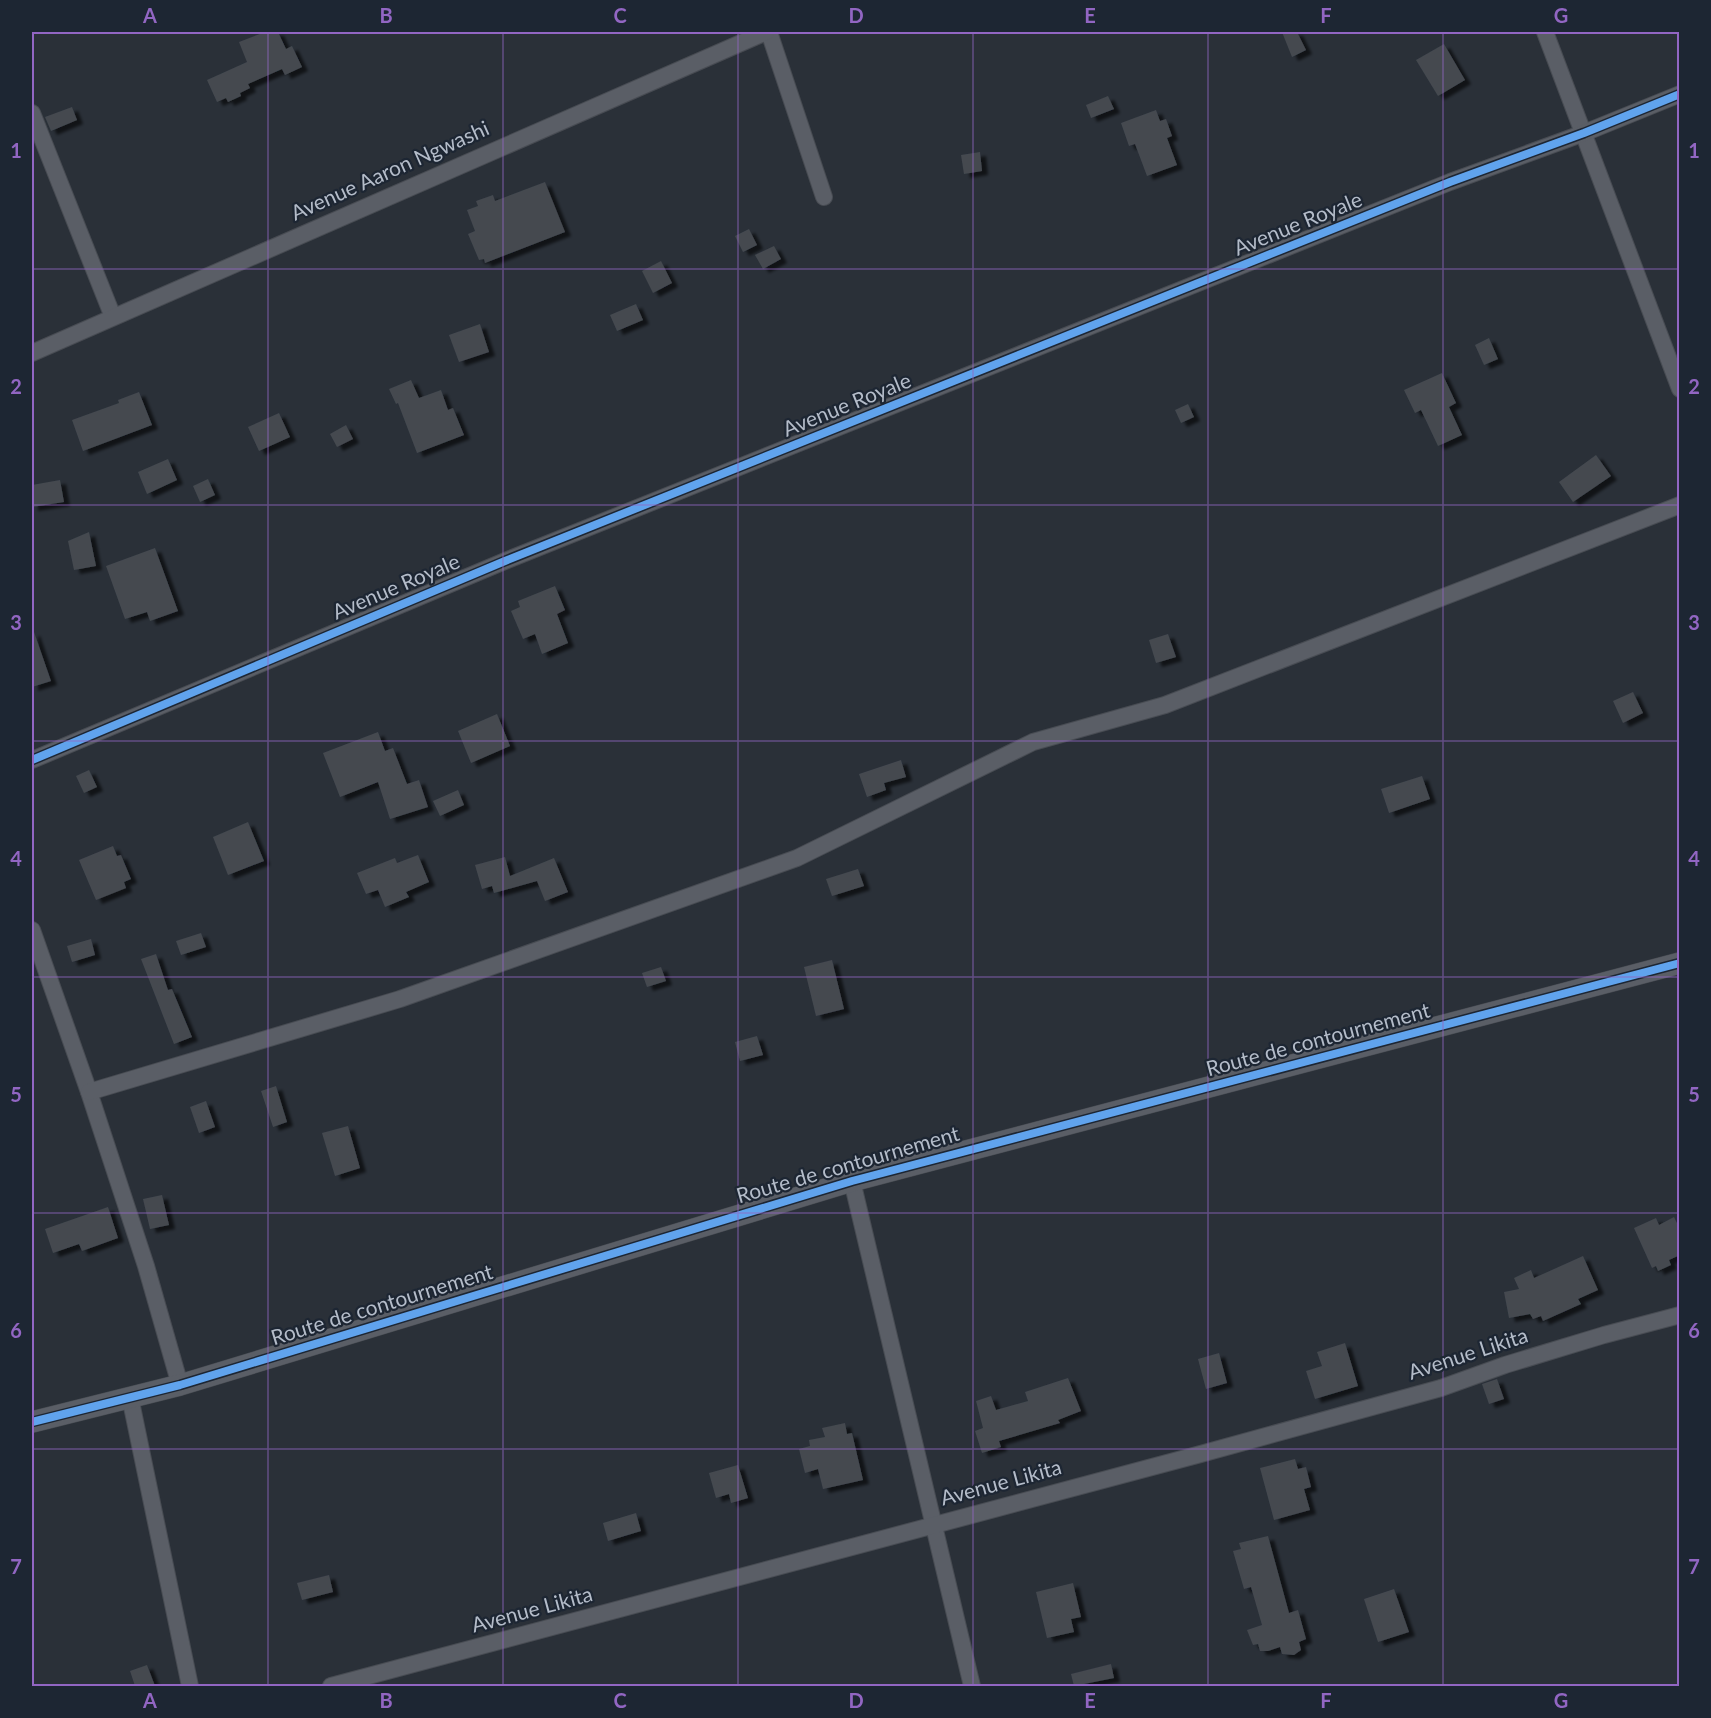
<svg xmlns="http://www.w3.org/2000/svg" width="1711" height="1718" font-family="Lato,sans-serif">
  <defs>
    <filter id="shadow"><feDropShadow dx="6" dy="4" stdDeviation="1.5" flood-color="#0009"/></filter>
  </defs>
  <rect width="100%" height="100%" fill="#2a3038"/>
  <g fill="#444950" filter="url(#shadow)">
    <path d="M 265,32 L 278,32 L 286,49 L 292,46 L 302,67 L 285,75 L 282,69 L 248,84 L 250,88 L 240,93 L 241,96 L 228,102 L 226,98 L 217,102 L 207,80 L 247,62 L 239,42 Z"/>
    <path d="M 1282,32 L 1297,32 L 1306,50 L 1292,57 Z"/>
    <path d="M 1444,44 L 1465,80 L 1438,96 L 1416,60 Z"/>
    <path d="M 1108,96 L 1114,109 L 1091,118 L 1086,105 Z"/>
    <path d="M 72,107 L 77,120 L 51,131 L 45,117 Z"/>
    <path d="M 1156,110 L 1160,121 L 1166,119 L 1172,136 L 1167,138 L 1177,165 L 1147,176 L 1135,144 L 1129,146 L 1121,123 Z"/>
    <path d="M 980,152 L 982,171 L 964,174 L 961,155 Z"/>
    <path d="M 545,182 L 565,232 L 485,263 L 484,259 L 479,260 L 468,234 L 475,231 L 467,210 L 478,206 L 476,201 L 493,195 L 495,201 Z"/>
    <path d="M 749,229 L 757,245 L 743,252 L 735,236 Z"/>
    <path d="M 774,246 L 781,259 L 763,269 L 755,255 Z"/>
    <path d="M 661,261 L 672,283 L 653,293 L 642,271 Z"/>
    <path d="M 636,304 L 643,320 L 617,331 L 610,315 Z"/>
    <path d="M 480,324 L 489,352 L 459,362 L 449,335 Z"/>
    <path d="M 1489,338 L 1498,359 L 1484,365 L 1475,345 Z"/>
    <path d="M 1442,373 L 1456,403 L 1449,407 L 1462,435 L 1438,446 L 1421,410 L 1415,413 L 1404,390 Z"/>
    <path d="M 411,380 L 419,398 L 441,390 L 448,410 L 453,408 L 464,435 L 417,453 L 398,403 L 396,404 L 389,389 Z"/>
    <path d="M 139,392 L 152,425 L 83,451 L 72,420 L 119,403 L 118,400 Z"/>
    <path d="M 1188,404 L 1194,417 L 1181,423 L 1175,410 Z"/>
    <path d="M 279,413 L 290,437 L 259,451 L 248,427 Z"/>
    <path d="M 346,425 L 353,439 L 337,447 L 330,434 Z"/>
    <path d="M 1596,455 L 1611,476 L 1573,502 L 1559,482 Z"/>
    <path d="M 168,459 L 177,480 L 147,494 L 138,472 Z"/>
    <path d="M 208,479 L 215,495 L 200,502 L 193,486 Z"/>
    <path d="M 60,480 L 64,502 L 32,507 L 32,485 Z"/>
    <path d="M 89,532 L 96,566 L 74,570 L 68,541 Z"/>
    <path d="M 155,548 L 178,611 L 150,621 L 147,612 L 125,619 L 106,566 Z"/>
    <path d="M 555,586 L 565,610 L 557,614 L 568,643 L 542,654 L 535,634 L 523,639 L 511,611 L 520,607 L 518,601 Z"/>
    <path d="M 34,632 L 51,681 L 32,687 L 32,633 Z"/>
    <path d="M 1168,634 L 1176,657 L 1156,663 L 1149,640 Z"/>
    <path d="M 1633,692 L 1643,713 L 1623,723 L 1613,701 Z"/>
    <path d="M 497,714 L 510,746 L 471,763 L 458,731 Z"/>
    <path d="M 378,732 L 385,751 L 393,748 L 407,784 L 419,780 L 428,807 L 390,819 L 378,782 L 340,797 L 323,753 Z"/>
    <path d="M 901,760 L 906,777 L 884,783 L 886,790 L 867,797 L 859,774 Z"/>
    <path d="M 89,770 L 97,787 L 84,793 L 76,776 Z"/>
    <path d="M 1422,776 L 1430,799 L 1389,813 L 1381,789 Z"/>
    <path d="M 458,790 L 464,805 L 440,816 L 433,801 Z"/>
    <path d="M 248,822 L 264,861 L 228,875 L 213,837 Z"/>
    <path d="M 113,846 L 117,856 L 121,855 L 131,879 L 124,882 L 126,888 L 96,900 L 79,860 Z"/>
    <path d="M 418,855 L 429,882 L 406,892 L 409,897 L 385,907 L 378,890 L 366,894 L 357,873 L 395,858 L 397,863 Z"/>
    <path d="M 505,857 L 510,876 L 554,858 L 568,892 L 545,901 L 537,881 L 494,893 L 492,886 L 482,889 L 475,865 Z"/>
    <path d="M 858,869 L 864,886 L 832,896 L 826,879 Z"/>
    <path d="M 201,933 L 206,947 L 181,955 L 176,941 Z"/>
    <path d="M 91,939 L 95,955 L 72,962 L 67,946 Z"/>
    <path d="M 156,954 L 168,990 L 172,989 L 192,1037 L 174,1044 L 141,959 Z"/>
    <path d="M 832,960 L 844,1009 L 816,1016 L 804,967 Z"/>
    <path d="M 661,967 L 666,981 L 647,987 L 642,973 Z"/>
    <path d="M 757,1036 L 763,1055 L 740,1061 L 735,1042 Z"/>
    <path d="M 276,1086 L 287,1122 L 273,1127 L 261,1091 Z"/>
    <path d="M 206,1101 L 215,1127 L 199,1133 L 190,1107 Z"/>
    <path d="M 348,1126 L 360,1168 L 335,1176 L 322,1133 Z"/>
    <path d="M 162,1195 L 169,1225 L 150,1229 L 143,1199 Z"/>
    <path d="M 108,1207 L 118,1238 L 82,1251 L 79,1244 L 53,1253 L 45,1229 Z"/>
    <path d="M 1674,1217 L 1680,1229 L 1680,1255 L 1669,1260 L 1671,1265 L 1658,1271 L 1656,1266 L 1652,1268 L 1634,1228 L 1656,1218 L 1659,1225 Z"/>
    <path d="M 1583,1256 L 1598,1290 L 1578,1299 L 1581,1304 L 1543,1321 L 1541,1316 L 1533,1319 L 1530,1314 L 1509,1318 L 1504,1292 L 1519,1289 L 1514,1278 L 1531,1270 L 1534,1278 Z"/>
    <path d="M 1345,1343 L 1358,1386 L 1315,1399 L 1306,1371 L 1322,1366 L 1317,1352 Z"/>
    <path d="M 1219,1353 L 1227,1383 L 1206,1389 L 1198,1359 Z"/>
    <path d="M 1068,1378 L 1081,1411 L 1058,1420 L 1060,1423 L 999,1441 L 1001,1447 L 982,1453 L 975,1431 L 983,1428 L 976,1401 L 991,1396 L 996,1410 L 1028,1401 L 1025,1392 Z"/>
    <path d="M 1497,1379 L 1504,1399 L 1489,1404 L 1482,1384 Z"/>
    <path d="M 845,1423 L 847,1434 L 852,1433 L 863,1480 L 823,1489 L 818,1469 L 805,1473 L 799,1449 L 810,1446 L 809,1440 L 825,1437 L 822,1428 Z"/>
    <path d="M 1295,1459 L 1298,1469 L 1306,1467 L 1311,1487 L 1304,1489 L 1310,1510 L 1274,1520 L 1260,1468 Z"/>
    <path d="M 738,1465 L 748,1498 L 731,1503 L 729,1494 L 716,1498 L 709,1473 Z"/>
    <path d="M 636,1513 L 641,1531 L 608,1541 L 603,1523 Z"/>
    <path d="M 1268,1536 L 1289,1613 L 1298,1610 L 1306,1639 L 1299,1642 L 1301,1650 L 1294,1655 L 1282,1654 L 1280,1647 L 1268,1651 L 1260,1651 L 1258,1644 L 1253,1645 L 1247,1630 L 1262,1625 L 1251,1587 L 1244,1589 L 1233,1551 L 1241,1549 L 1239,1543 Z"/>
    <path d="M 329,1575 L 333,1592 L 302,1600 L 297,1583 Z"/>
    <path d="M 1073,1583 L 1081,1617 L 1071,1619 L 1074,1632 L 1047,1638 L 1036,1592 Z"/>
    <path d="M 1394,1589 L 1409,1632 L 1378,1642 L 1364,1599 Z"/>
    <path d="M 1111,1664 L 1114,1678 L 1074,1686 L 1071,1674 Z"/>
    <path d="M 147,1665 L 155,1686 L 135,1686 L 130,1671 Z"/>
  </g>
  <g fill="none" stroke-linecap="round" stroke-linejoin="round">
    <defs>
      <g id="minor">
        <path d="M 769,32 L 824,197"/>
        <path d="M 1545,32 L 1680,389"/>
        <path d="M 32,113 L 113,317"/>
        <path d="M 32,353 L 766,32"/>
        <path d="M 32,760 L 505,561 L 1450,182 L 1584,133 L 1680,94"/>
        <path d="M 32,930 L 89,1092 L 146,1266 L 180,1385"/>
        <path d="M 89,1092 L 400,999 L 797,858 L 1033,742 L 1165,705 L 1680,505"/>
        <path d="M 852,1181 L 972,1686"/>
        <path d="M 130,1397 L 190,1686"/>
        <path d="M 331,1686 L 1197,1455 L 1441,1388 L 1505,1365 L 1604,1335 L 1680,1315"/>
      </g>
      <path id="tertiary" d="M 32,1422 L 180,1385 L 852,1181 L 1680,963"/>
    </defs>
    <use href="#minor" stroke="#484c53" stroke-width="18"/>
    <use href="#tertiary" stroke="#484c53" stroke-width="22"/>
    <use href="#minor" stroke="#5a5e66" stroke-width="16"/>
    <use href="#tertiary" stroke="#5a5e66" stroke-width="21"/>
    <defs>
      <g id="cycleway">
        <path d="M 32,760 L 505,561 L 1450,182 L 1584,133 L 1680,94"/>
        <path d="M 32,1422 L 180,1385 L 852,1181 L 1680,963"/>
      </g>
    </defs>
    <use href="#cycleway" stroke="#1d2633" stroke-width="11"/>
    <use href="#cycleway" stroke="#60a3ed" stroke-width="8"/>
  </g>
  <path fill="none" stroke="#9266c3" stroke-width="1.5" stroke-opacity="0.55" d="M 268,32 L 268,1686M 503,32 L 503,1686M 738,32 L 738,1686M 973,32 L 973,1686M 1208,32 L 1208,1686M 1443,32 L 1443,1686M 32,269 L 1680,269M 32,505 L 1680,505M 32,741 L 1680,741M 32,977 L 1680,977M 32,1213 L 1680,1213M 32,1449 L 1680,1449"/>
  <g text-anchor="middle" stroke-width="4.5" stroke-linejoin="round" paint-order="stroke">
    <g font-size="21" fill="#b4bcc9" stroke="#1d2633">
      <text transform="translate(390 171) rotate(-24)" y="7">Avenue Aaron Ngwashi</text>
      <text transform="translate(1298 224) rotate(-22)" y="7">Avenue Royale</text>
      <text transform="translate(847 405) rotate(-22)" y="7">Avenue Royale</text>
      <text transform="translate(396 587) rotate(-23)" y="7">Avenue Royale</text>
      <text transform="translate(1318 1040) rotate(-15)" y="7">Route de contournement</text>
      <text transform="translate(848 1165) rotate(-16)" y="7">Route de contournement</text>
      <text transform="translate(382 1305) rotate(-17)" y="7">Route de contournement</text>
      <text transform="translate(1468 1354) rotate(-18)" y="7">Avenue Likita</text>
      <text transform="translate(1001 1483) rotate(-15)" y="7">Avenue Likita</text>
      <text transform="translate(532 1610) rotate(-15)" y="7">Avenue Likita</text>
    </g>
  </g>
  <rect width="1711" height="1718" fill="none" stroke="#1d2633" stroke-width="66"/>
  <rect x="33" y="33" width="1645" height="1652" fill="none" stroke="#9266c3" stroke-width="2"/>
  <g font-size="20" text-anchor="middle" font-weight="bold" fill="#9266c3">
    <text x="150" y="23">A</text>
    <text x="386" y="23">B</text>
    <text x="620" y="23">C</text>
    <text x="856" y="23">D</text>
    <text x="1090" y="23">E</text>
    <text x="1326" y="23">F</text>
    <text x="1561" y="23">G</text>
    <text x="16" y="158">1</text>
    <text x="1694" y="158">1</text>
    <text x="16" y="394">2</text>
    <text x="1694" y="394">2</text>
    <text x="16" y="630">3</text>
    <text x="1694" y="630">3</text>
    <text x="16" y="866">4</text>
    <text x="1694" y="866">4</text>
    <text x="16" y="1102">5</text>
    <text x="1694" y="1102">5</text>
    <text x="16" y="1338">6</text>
    <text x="1694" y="1338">6</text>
    <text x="16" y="1574">7</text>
    <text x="1694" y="1574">7</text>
    <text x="150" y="1708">A</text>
    <text x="386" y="1708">B</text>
    <text x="620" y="1708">C</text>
    <text x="856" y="1708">D</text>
    <text x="1090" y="1708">E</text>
    <text x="1326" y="1708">F</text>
    <text x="1561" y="1708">G</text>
  </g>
</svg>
